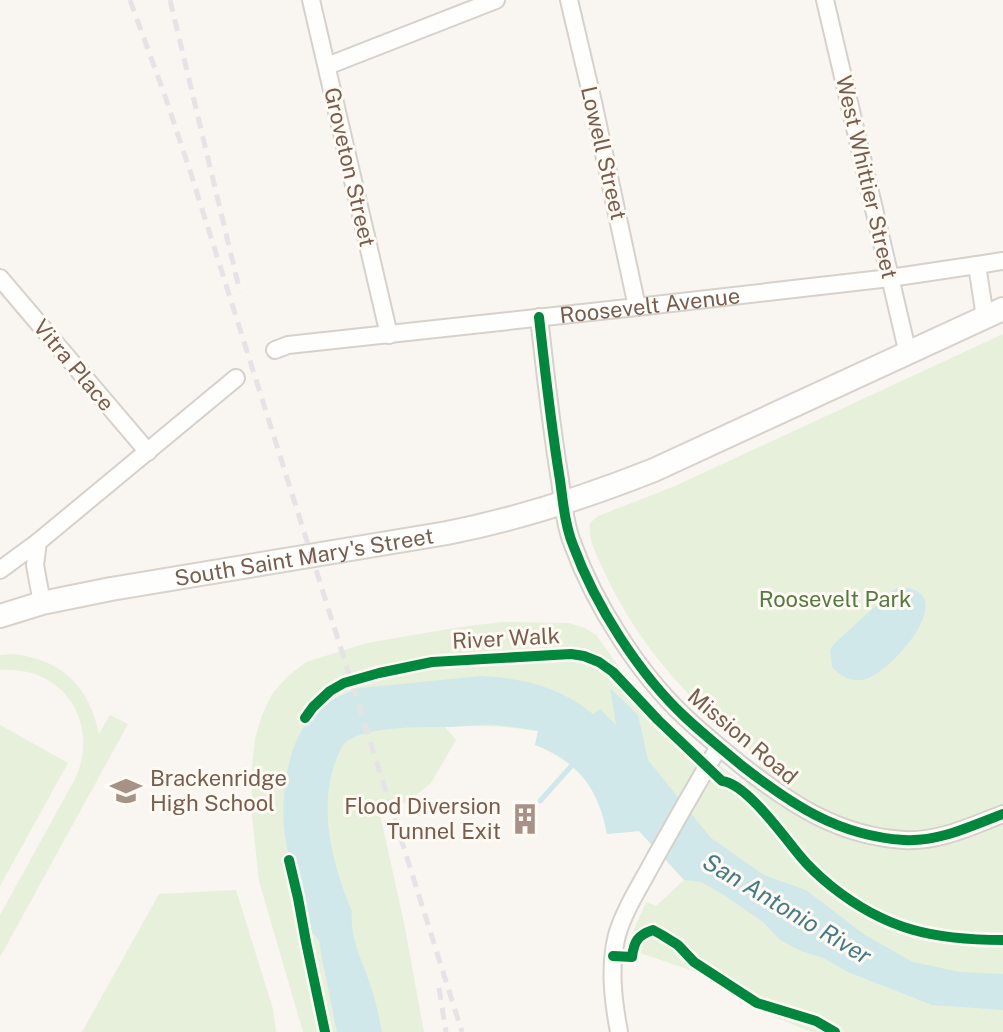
<svg xmlns="http://www.w3.org/2000/svg" width="1003" height="1032" font-family="'Public Sans',sans-serif">
  <rect width="100%" height="100%" fill="#f9f5f0"/>
  <g fill="#e7f0db">
    <path d="M 1003,334 L 1003,1032 L 811,1032 L 761,1011 L 708,976 L 628,949 L 629,941 L 646,902 L 656,906 L 684,880 L 639,831 L 607,834 C 599,788 578,763 535,745 L 538,731 C 506,726 477,725 445,727 L 456,740 L 431,783 L 409,801 L 380,814 L 404,923 L 424,1032 L 303,1032 L 259,881 L 252,816 L 252,766 L 255,739 L 262,715 L 272,694 L 288,676 L 306,662 L 367,643 L 460,627 L 502,622 L 569,623 L 585,628 L 596,635 L 632,685 L 659,715 L 683,738 L 745,784 L 763,761 C 695,707 639,649 603,569 C 596,554 588,540 590,523 L 598,516 L 675,486 Z"/>
    <path d="M 14,654 C 62,660 89,686 99,734 L 110,715 L 128,724 L 0,957 L 0,915 L 75,779 C 101,722 63,665 0,670 L 0,655 Z"/>
    <path d="M 0,725 L 68,763 L 0,886 Z"/>
    <path d="M 236,890 L 273,1009 L 276,1032 L 82,1032 L 159,894 Z"/>
  </g>
  <g fill="#d0e8ea">
    <path d="M 900,587 C 964,591 891,672 866,679 C 852,683 842,677 832,667 L 830,650 L 834,644 L 893,590 Z"/>
    <path d="M 481,676 C 523,678 560,687 593,714 L 600,709 L 616,725 L 610,688 L 638,715 L 648,760 L 711,838 L 764,875 L 806,890 L 865,935 L 913,962 L 960,972 L 1003,974 L 1003,1010 L 932,1005 L 848,972 L 823,958 L 801,951 L 780,940 L 763,922 L 724,895 L 701,882 L 684,880 L 639,831 L 607,834 C 599,790 578,760 535,745 L 538,731 C 524,729 510,726 496,725 C 480,724 464,727 447,727 C 423,727 366,726 346,742 C 340,747 338,756 335,763 C 318,811 333,866 352,911 C 349,938 363,962 371,987 C 376,1002 379,1017 382,1032 L 337,1032 L 321,954 C 320,937 318,938 306,927 C 304,917 303,906 301,896 C 297,878 289,860 286,842 C 282,819 283,796 287,773 C 296,727 314,703 360,688 Z"/>
  </g>
  <g fill="none" stroke-linecap="round" stroke-linejoin="round">
    <path stroke="#d0e8ea" stroke-width="5" d="M 540,801 L 574,763"/>
    <defs>
      <g id="street">
        <path d="M 311,0 L 389,335"/>
        <path d="M 569,0 L 593,102 L 637,307"/>
        <path d="M 825,0 L 908,354"/>
        <path d="M 327,66 L 496,0"/>
        <path d="M 977,265 L 1003,261"/>
        <path d="M 0,278 L 148,452"/>
        <path d="M 539,317 C 545,371 551,426 560,480 C 563,502 565,525 573,545 C 595,605 639,674 685,717 C 703,734 722,749 741,765 C 791,804 838,836 904,840 C 939,842 971,826 1003,814"/>
        <path id="s1" d="M 275,350 L 288,345 L 637,307 L 890,278 L 977,265 L 985,317"/>
        <path d="M 0,570 L 38,542"/>
        <path d="M 42,603 L 35,565 L 38,542 L 236,378"/>
        <path d="M 619,1032 C 613,1000 609,967 617,935 C 625,908 642,883 655,858 C 676,821 697,783 719,747"/>
      </g>
      <g id="secondary">
        <path id="s2" d="M 0,616 L 42,603 L 111,589 L 447,533 C 518,519 586,497 654,470 L 1003,309"/>
      </g>
    </defs>
    <use href="#street" stroke="#d7d1cb" stroke-width="20"/>
    <use href="#secondary" stroke="#d9d2cb" stroke-width="26"/>
    <use href="#street" stroke="#fefefd" stroke-width="16"/>
    <use href="#secondary" stroke="#fefefd" stroke-width="22"/>
    <g stroke="#e6e3e7" stroke-width="5" stroke-dasharray="12 8" stroke-linecap="butt">
      <path d="M 130,0 L 165,96 L 191,174 L 462,1032"/>
      <path d="M 170,0 L 240,292"/>
      <path d="M 439,988 L 446,1032"/>
    </g>
    <defs>
      <g id="cycleway">
        <path d="M 539,317 C 545,371 551,426 560,480 C 563,502 565,525 573,545 C 595,605 639,674 685,717 C 703,734 722,749 741,765 C 791,804 838,836 904,840 C 939,842 971,826 1003,814"/>
        <path d="M 305,718 L 313,707 L 330,691 L 344,683 L 379,673 L 432,662 L 571,654 L 584,656 L 599,662 L 613,672 L 658,720 L 722,781 C 746,783 784,837 800,856 C 809,867 820,877 831,886 C 886,930 934,940 1003,940"/>
        <path d="M 289,860 L 298,898 L 306,942 L 325,1032"/>
        <path d="M 613,956 L 632,957 C 634,941 638,935 653,930 L 662,935 L 678,945 L 694,962 L 757,1003 L 816,1021 L 835,1032"/>
      </g>
    </defs>
    <use href="#cycleway" stroke="#fffaf3" stroke-width="15"/>
    <use href="#cycleway" stroke="#00873e" stroke-width="10"/>
  </g>
  <defs>
    <symbol id="school-bare" viewBox="-9 -9 18 18"><path d="M0-5L7-2L0 1L-7-2ZM-4 1L0 2.5L4 1V4Q0 6-4 4Z" fill="#a69286" stroke="#fffaf3" stroke-width="2.5" paint-order="stroke"/></symbol>
    <symbol id="building-bare" viewBox="-9 -9 18 18"><path d="M-4-6H4V6H1V3H-1V6H-4ZM-2.5-4.3h1.7v1.8h-1.7ZM.8-4.3h1.7v1.8H.8ZM-2.5-1h1.7V.8h-1.7ZM.8-1h1.7V.8H.8Z" fill="#a69286" stroke="#fffaf3" stroke-width="2.5" paint-order="stroke"/></symbol>
  </defs>
  <g fill-rule="evenodd">
    <use href="#school-bare" x="104" y="769" width="44" height="44"/>
    <use href="#building-bare" x="503" y="797" width="44" height="44"/>
  </g>
  <g text-anchor="middle" stroke-width="6" stroke-linejoin="round" paint-order="stroke">
    <g font-size="22" fill="#7a5c4d" stroke="#fffaf3">
      <text transform="translate(604 153) rotate(77)" y="8">Lowell Street</text>
      <text transform="translate(350 167) rotate(77)" y="8">Groveton Street</text>
      <text transform="translate(867 177) rotate(77)" y="8">West Whittier Street</text>
      <text dy="8" stroke="none"><textPath href="#s1" startOffset="378">Roosevelt Avenue</textPath></text>
      <text transform="translate(74 365) rotate(50)" y="8">Vitra Place</text>
      <text dy="8" stroke="none"><textPath href="#s2" startOffset="310">South Saint Mary's Street</textPath></text>
      <text transform="translate(506 638) rotate(-3)" y="8">River Walk</text>
      <text transform="translate(743 736) rotate(40)" y="8">Mission Road</text>
    </g>
    <g font-size="22" fill="#537a41" stroke="#fffaf3">
      <text x="835" y="607">Roosevelt Park</text>
    </g>
    <g font-size="22" fill="#7a5c4d" stroke="#fffaf3" text-anchor="start">
      <text x="150" y="786">Brackenridge<tspan x="150" dy="25">High School</tspan></text>
      <text x="501" y="814" text-anchor="end">Flood Diversion<tspan x="501" dy="25">Tunnel Exit</tspan></text>
    </g>
    <g font-size="24" font-style="italic" fill="#437c86" stroke="#fffaf3">
      <text transform="translate(787 909) rotate(31)" y="8">San Antonio River</text>
    </g>
  </g>
</svg>
